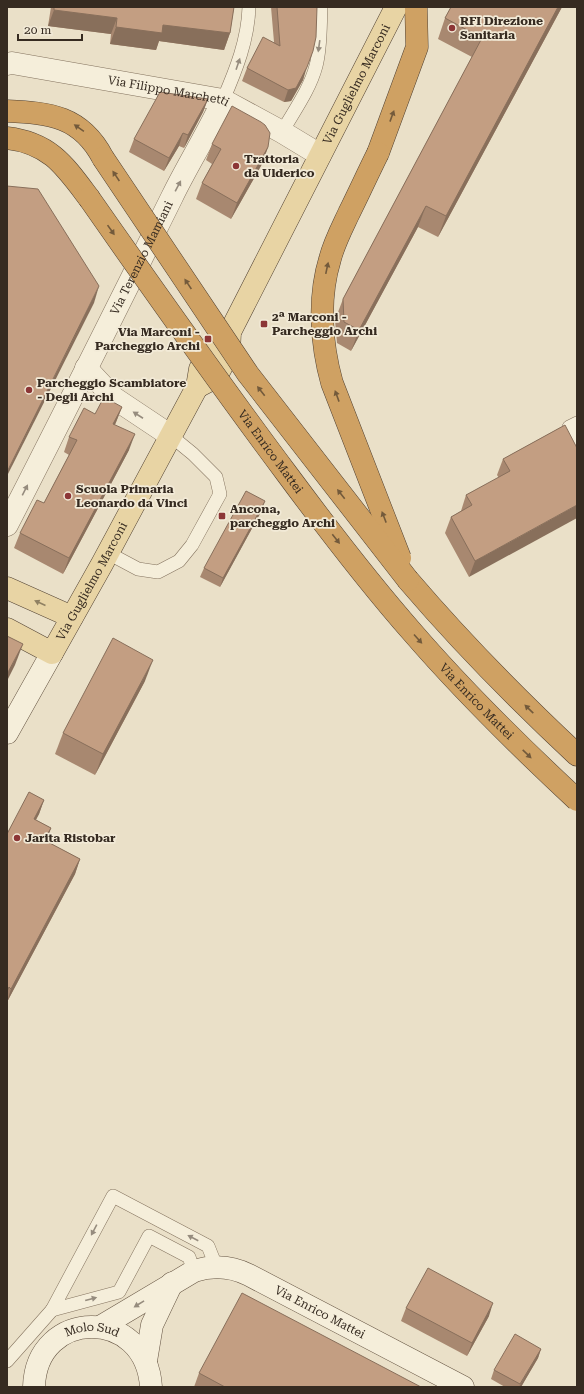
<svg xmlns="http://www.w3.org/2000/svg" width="584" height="1394" font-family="'Roboto Serif',serif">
  <rect width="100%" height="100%" fill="#eae0c8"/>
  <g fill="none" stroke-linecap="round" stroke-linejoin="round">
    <defs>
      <g id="lane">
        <path d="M 223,100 C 236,70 248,40 249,7"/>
        <path d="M 282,132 C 294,111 310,89 316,66 C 321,47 320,26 321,7"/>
        <path d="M 577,423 L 569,427 L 577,441"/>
        <path d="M 108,553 L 138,569 L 158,572 L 179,561 L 192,545 L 220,494 L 216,477 L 193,454 L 171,436"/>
        <path d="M 194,1271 L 189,1257 L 149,1236 L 119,1292 L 52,1310 L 113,1196 L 208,1246 L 216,1266"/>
        <path d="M 7,1361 L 52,1310"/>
      </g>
      <g id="street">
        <path id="s1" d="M 7,64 L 12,63 L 223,100 L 282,132 L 320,155"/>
        <path d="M 86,368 L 114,398 L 171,436"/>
        <path id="s2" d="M 7,525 C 63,416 118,306 172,197 C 188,164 208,133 223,100"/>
      </g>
      <g id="secondary">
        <path d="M 7,733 L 52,653"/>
        <path id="s3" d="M 100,1327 L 194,1271 C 213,1265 231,1266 249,1275 L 463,1387"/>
        <path d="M 146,1361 L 152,1325 L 172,1283"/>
        <path id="s4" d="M 34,1387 C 36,1308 146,1306 151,1387"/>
      </g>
      <g id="primary">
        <path id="s5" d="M 197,387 L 216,377 L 229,353 L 230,332 L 396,7"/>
        <path d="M 7,588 L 72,617"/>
        <path id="s6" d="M 7,629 L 52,653 L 102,564 L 197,387 L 200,369 L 213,345 L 230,332"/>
      </g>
      <g id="highway">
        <path d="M 7,111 C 50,113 81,116 103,158"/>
        <path d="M 7,138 C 50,143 65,166 89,198"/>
        <path d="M 378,153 L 417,47 L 416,7"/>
        <path d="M 408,580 C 461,642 518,700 577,755"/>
      </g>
    </defs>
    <use href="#lane" stroke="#84735f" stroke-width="14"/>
    <use href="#street" stroke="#84735f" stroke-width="23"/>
    <use href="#secondary" stroke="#655442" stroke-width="23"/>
    <use href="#primary" stroke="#524233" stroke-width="23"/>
    <use href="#highway" stroke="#524233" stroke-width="23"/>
    <use href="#lane" stroke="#f5eeda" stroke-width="13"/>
    <use href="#street" stroke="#f5eeda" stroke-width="22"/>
    <use href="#secondary" stroke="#f5eeda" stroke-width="22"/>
    <use href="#primary" stroke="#e8d4a4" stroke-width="22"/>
    <use href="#highway" stroke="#cfa163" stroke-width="22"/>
    <defs>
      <g id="highway-bridge">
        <path d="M 378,153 C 368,173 359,193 349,213 C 342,228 334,243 330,259 C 318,298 321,344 332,383 L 400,558"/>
        <path d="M 103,158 L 248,374 L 408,580"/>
        <path id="s7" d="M 89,198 C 154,291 219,383 287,474 C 327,528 368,582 413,633 C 464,692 520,747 577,800"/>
      </g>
    </defs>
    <use href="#highway-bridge" stroke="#524233" stroke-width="23" stroke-linecap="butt"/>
    <use href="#highway-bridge" stroke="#cfa163" stroke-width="22"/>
  </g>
  <g fill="#a88870">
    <path d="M 51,7 L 234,7 L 230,33 L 224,50 L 159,41 L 156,50 L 110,44 L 111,34 L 48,26 Z"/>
    <path d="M 271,7 L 317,7 L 303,80 L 291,101 L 284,102 L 242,81 L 247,68 L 274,42 Z"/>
    <path d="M 451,7 L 562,7 L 438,237 L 418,227 L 351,351 L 337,343 L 335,320 L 343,299 L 472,57 L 438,39 L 445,18 Z"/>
    <path d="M 208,99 L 203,112 L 184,148 L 179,146 L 164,171 L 129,152 L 134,139 Z"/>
    <path d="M 212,144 L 268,147 L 262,164 L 231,219 L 196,199 L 202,183 L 212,164 L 206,160 Z"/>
    <path d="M 122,407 L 115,425 L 129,450 L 63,574 L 14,548 L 20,533 L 44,503 L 69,455 L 64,452 L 69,437 L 95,414 Z"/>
    <path d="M 565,425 L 469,577 L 445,533 L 451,517 L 461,511 L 466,495 L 499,478 L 497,475 L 503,459 Z"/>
    <path d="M 262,510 L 220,587 L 200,577 L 204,568 Z"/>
    <path d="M 145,681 L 95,775 L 55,754 L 63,733 Z"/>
    <path d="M 44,800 L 39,814 L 36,820 L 51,828 L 46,841 L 80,859 L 75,874 L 7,1002 L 7,834 Z"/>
    <path d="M 406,1308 L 489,1316 L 467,1356 L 401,1321 Z"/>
    <path d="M 541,1349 L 538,1358 L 521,1387 L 505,1387 L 491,1379 L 494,1370 Z"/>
    <path d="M 199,1373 L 421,1387 L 194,1387 Z"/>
  </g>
  <g fill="#886f5b">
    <path d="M 558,7 L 562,7 L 438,237 L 446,216 Z"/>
    <path d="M 54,10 L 117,18 L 111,34 L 48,26 Z"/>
    <path d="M 163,25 L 230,33 L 224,50 L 159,41 L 156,50 L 110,44 L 116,27 Z"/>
    <path d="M 307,67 L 303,80 L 291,101 L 284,102 L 288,90 Z"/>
    <path d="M 208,99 L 203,112 L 184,148 L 188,135 Z"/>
    <path d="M 183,133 L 179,146 L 164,171 L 169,158 Z"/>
    <path d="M 268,147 L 262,164 L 231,219 L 237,203 Z"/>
    <path d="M 426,206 L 418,227 L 351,351 L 359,330 Z"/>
    <path d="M 99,286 L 94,303 L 7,476 L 7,472 Z"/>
    <path d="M 122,407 L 116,422 L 107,439 L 113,424 Z"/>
    <path d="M 135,434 L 129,450 L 63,574 L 69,558 Z"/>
    <path d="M 265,501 L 262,510 L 220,587 L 223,578 Z"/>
    <path d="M 577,505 L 577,518 L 469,577 L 475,561 Z"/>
    <path d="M 23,644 L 15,665 L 7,681 L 7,674 Z"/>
    <path d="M 153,660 L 145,681 L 95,775 L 103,754 Z"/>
    <path d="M 44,800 L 39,814 L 28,833 L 34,819 Z"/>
    <path d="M 51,828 L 46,843 L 44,840 Z"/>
    <path d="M 80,859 L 75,874 L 7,1002 L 11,989 Z"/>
    <path d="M 493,1303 L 489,1316 L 467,1356 L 472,1343 Z"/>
    <path d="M 541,1349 L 538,1358 L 521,1387 L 519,1387 Z"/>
  </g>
  <g fill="#c39e82" stroke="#886f5b">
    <path d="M 54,7 L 234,7 L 230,33 L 163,25 L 162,33 L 116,27 L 117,18 L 54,10 Z"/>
    <path d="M 277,7 L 317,7 L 316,37 L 313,51 L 307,67 L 296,88 L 288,90 L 247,68 L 263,37 L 280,46 Z"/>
    <path d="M 451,7 L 558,7 L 446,216 L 426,206 L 359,330 L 344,322 L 343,299 L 482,38 L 445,18 Z"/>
    <path d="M 160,92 L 208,99 L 188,135 L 183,133 L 169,158 L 134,139 Z"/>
    <path d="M 232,106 L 261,122 L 265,125 L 270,133 L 268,147 L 237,203 L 202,183 L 221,149 L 212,144 Z"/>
    <path d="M 7,186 L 38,189 L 99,286 L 7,472 Z"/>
    <path d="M 104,397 L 122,407 L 113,424 L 135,434 L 69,558 L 20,533 L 37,500 L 44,503 L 77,440 L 69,437 L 84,408 L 95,414 Z"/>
    <path d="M 565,425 L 577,448 L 577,505 L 475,561 L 451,517 L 472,505 L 466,495 L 510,471 L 503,459 Z"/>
    <path d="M 246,491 L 265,501 L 223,578 L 204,568 Z"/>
    <path d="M 7,636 L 23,644 L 7,674 Z"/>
    <path d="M 113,638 L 153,660 L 103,754 L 63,733 Z"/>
    <path d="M 29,792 L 44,800 L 34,819 L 51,828 L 44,840 L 80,859 L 11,989 L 9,987 L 7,991 L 7,834 Z"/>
    <path d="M 428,1268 L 493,1303 L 472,1343 L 406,1308 Z"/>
    <path d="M 242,1293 L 421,1387 L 225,1387 L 199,1373 Z"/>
    <path d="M 515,1334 L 541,1349 L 520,1384 L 494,1370 Z"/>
  </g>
  <defs><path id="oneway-solid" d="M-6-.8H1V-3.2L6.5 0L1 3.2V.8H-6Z"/></defs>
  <g fill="#968c7e">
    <use href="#oneway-solid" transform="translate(319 46) rotate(98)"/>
    <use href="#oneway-solid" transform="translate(238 64) rotate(-71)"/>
    <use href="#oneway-solid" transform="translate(178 186) rotate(-62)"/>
    <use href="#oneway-solid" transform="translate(138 415) rotate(-147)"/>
    <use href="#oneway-solid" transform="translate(25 490) rotate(-63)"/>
    <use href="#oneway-solid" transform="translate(94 1230) rotate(118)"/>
    <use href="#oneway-solid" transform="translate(193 1238) rotate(-152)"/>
    <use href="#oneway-solid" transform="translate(91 1299) rotate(-15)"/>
    <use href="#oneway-solid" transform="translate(139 1304) rotate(148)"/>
  </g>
  <g fill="#735a3b">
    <use href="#oneway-solid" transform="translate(392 116) rotate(-70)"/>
    <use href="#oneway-solid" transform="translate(79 128) rotate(-145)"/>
    <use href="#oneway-solid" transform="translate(116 176) rotate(-124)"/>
    <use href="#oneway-solid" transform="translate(111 230) rotate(55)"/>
    <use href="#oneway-solid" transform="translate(327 268) rotate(-78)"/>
    <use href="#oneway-solid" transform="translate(188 284) rotate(-124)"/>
    <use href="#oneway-solid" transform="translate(261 391) rotate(-128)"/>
    <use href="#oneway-solid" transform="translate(337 396) rotate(-110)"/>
    <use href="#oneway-solid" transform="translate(341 494) rotate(-128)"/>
    <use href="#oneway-solid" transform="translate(384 517) rotate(-111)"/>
    <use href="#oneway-solid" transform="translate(336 539) rotate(52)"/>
    <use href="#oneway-solid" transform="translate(418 639) rotate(48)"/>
    <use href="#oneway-solid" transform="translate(529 709) rotate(-136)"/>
    <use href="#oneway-solid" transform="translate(527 754) rotate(44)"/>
  </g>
  <use fill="#8f8062" href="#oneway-solid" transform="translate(40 603) rotate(-156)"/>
  <g fill="#8c3636" stroke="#f2ead7" stroke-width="1.5">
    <circle cx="452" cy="28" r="4"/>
    <circle cx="236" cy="166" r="4"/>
    <rect x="260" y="320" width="8" height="8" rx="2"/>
    <rect x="204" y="335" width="8" height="8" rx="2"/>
    <circle cx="29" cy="390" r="4"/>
    <circle cx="68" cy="496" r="4"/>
    <rect x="218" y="512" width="8" height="8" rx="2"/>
    <circle cx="17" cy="838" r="4"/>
  </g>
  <g text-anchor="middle" stroke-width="3.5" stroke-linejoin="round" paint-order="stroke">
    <g font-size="12" font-weight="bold" fill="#362b21" stroke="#f2ead7" text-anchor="start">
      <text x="460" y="25">RFI Direzione<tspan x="460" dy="14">Sanitaria</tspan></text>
      <text x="244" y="163">Trattoria<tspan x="244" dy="14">da Ulderico</tspan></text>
      <text x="272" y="321">2ª Marconi -<tspan x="272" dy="14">Parcheggio Archi</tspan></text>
      <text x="200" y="336" text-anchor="end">Via Marconi -<tspan x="200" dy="14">Parcheggio Archi</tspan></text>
      <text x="37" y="387">Parcheggio Scambiatore<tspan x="37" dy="14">- Degli Archi</tspan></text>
      <text x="76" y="493">Scuola Primaria<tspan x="76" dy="14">Leonardo da Vinci</tspan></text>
      <text x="230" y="513">Ancona,<tspan x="230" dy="14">parcheggio Archi</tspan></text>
      <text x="25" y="842">Jarita Ristobar</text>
    </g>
    <g font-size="12" fill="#362b21" stroke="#f2ead7">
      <text dy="4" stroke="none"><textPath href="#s5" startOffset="348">Via Guglielmo Marconi</textPath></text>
      <text dy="4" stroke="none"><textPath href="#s1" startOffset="164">Via Filippo Marchetti</textPath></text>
      <text dy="4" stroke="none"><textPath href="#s2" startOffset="299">Via Terenzio Mamiani</textPath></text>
      <text dy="4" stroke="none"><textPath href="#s7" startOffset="312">Via Enrico Mattei</textPath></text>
      <text dy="4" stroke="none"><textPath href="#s6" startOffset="133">Via Guglielmo Marconi</textPath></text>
      <text dy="4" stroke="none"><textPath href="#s7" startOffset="636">Via Enrico Mattei</textPath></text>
      <text dy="4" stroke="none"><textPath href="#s3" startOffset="246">Via Enrico Mattei</textPath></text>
      <text dy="4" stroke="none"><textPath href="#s4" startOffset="93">Molo Sud</textPath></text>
    </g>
  </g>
  <rect width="584" height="1394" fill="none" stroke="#362b21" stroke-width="16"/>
  <path d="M18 34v6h64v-6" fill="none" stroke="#362b21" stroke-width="2"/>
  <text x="24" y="34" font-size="12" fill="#362b21" stroke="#f2ead7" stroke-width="3" paint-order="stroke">20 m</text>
</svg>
